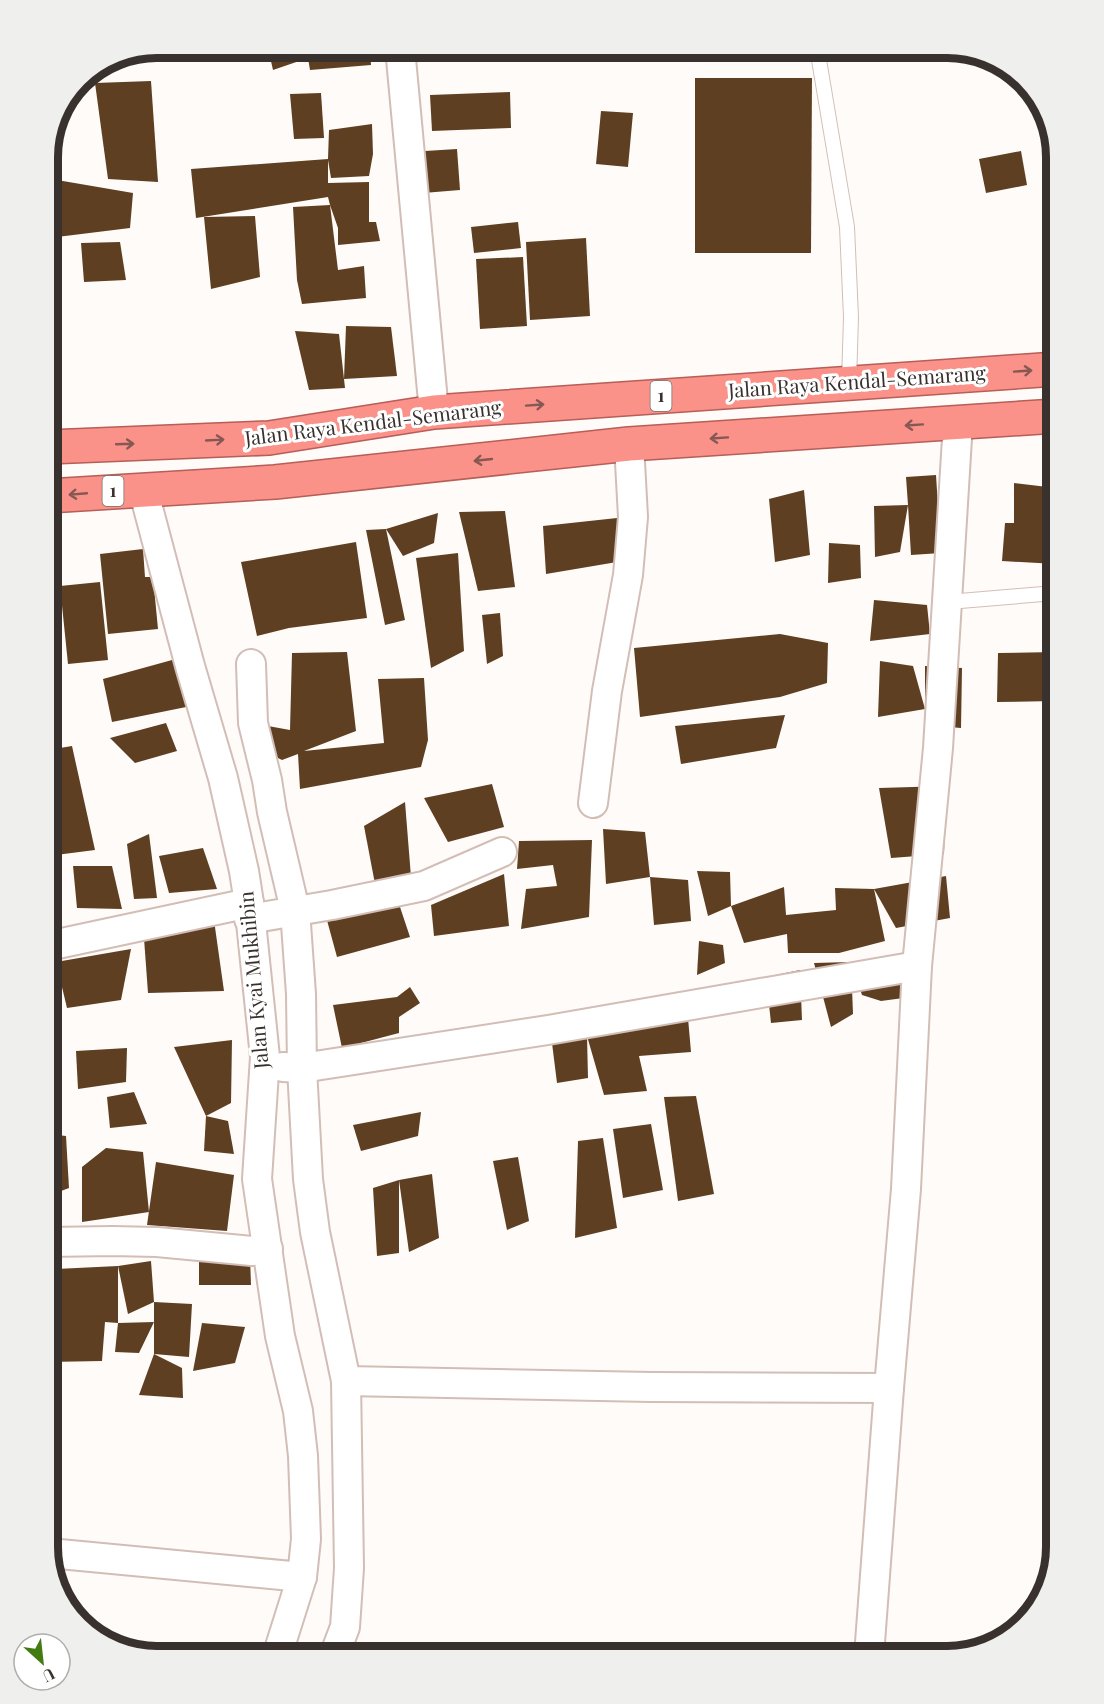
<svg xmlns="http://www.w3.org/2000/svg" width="1104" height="1704" font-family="'Playfair Display',serif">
  <rect width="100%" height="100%" fill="#fffbf9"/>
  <g fill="#5f3f21">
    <path d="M 268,48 L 370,48 L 371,65 L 310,70 L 308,58 L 273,70 Z"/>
    <path d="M 695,78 L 812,78 L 811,253 L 695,253 Z"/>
    <path d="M 151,81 L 158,182 L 108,179 L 95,83 Z"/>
    <path d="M 510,92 L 511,128 L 432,131 L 430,95 Z"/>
    <path d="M 321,93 L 324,138 L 294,139 L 290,94 Z"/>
    <path d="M 601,111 L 633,113 L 628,167 L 596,164 Z"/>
    <path d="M 372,124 L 373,154 L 369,176 L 331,178 L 328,160 L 328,183 L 369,182 L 369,222 L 376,222 L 380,241 L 338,245 L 338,228 L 330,205 L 338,270 L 364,266 L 366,298 L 302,304 L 297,280 L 293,207 L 330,205 L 328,197 L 196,218 L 191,169 L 328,159 L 329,130 Z"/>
    <path d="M 457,149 L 460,190 L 411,194 L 409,152 Z"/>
    <path d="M 1021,151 L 1027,185 L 986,193 L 979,159 Z"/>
    <path d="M 57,180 L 133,193 L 130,228 L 57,237 Z"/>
    <path d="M 255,216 L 260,277 L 211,289 L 204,217 Z"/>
    <path d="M 518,222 L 521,248 L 474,253 L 471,227 Z"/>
    <path d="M 586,238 L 590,316 L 530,320 L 526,242 Z"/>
    <path d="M 120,242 L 126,280 L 84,282 L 81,243 Z"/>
    <path d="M 523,257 L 527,326 L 480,329 L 476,259 Z"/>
    <path d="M 346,326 L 391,327 L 397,376 L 344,379 Z"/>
    <path d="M 295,331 L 339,334 L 345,388 L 309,390 Z"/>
    <path d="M 936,475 L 941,553 L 911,555 L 908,505 L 900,552 L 875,557 L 874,506 L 908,505 L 906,477 Z"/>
    <path d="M 1014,483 L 1056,488 L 1056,564 L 1002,561 L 1005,523 L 1014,523 Z"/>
    <path d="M 804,490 L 810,555 L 775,562 L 769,499 Z"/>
    <path d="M 505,511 L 515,587 L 478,591 L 459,512 Z"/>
    <path d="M 438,513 L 434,543 L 403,556 L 386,529 L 405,620 L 385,625 L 366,530 L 386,529 Z"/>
    <path d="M 617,518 L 617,562 L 546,574 L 543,526 Z"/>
    <path d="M 356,542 L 367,618 L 289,628 L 257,636 L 241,562 Z"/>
    <path d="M 829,543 L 860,545 L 861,578 L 828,583 Z"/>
    <path d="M 143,549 L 145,577 L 153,577 L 158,629 L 108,634 L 100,554 Z"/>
    <path d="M 458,553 L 464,651 L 431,668 L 416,558 Z"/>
    <path d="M 100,582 L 108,660 L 68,664 L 60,586 Z"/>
    <path d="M 56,592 L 62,660 L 48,661 L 48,593 Z"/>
    <path d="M 874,600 L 927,605 L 930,634 L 870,641 Z"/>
    <path d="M 500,613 L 503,656 L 487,664 L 482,615 Z"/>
    <path d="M 780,634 L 828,643 L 827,683 L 780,697 L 640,717 L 634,648 Z"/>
    <path d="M 347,652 L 356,731 L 304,751 L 384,743 L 378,679 L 424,678 L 428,740 L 421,767 L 300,789 L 298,754 L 282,760 L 264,751 L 268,726 L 290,730 L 292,653 Z"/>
    <path d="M 1056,652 L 1056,701 L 997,702 L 998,653 Z"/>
    <path d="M 183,657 L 196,705 L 112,722 L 103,679 Z"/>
    <path d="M 880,661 L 913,666 L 925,709 L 878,717 Z"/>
    <path d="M 925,666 L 962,668 L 961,728 L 925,725 Z"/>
    <path d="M 56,692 L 62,730 L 48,733 L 48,695 Z"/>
    <path d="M 785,715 L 776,748 L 681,764 L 675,726 Z"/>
    <path d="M 166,723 L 177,751 L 135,763 L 110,738 Z"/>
    <path d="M 72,746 L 95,850 L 48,856 L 48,750 Z"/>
    <path d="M 492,784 L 504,827 L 448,842 L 424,798 Z"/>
    <path d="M 946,786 L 944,854 L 891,858 L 879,788 Z"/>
    <path d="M 405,802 L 411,877 L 375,884 L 364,826 Z"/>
    <path d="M 603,829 L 645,832 L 650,877 L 688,880 L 691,921 L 654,925 L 650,877 L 606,884 Z"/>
    <path d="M 149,834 L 157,898 L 134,899 L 127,844 Z"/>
    <path d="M 592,840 L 589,917 L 521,929 L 526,889 L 557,886 L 553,865 L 517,869 L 519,841 Z"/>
    <path d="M 203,848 L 217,889 L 169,893 L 159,856 Z"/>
    <path d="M 73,866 L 112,866 L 122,909 L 77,908 Z"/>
    <path d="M 697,871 L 730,872 L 731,906 L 784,887 L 786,915 L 836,910 L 835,888 L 874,889 L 946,876 L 950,918 L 896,928 L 874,889 L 885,941 L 839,953 L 788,953 L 787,934 L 744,943 L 731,906 L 708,916 Z"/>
    <path d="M 504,874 L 509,926 L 434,936 L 431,905 Z"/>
    <path d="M 397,898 L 410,937 L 337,957 L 325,913 Z"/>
    <path d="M 211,899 L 224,991 L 148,993 L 142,911 Z"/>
    <path d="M 699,941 L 723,945 L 725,963 L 697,975 Z"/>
    <path d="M 131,949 L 121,1000 L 67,1008 L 56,962 Z"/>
    <path d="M 903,953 L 911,997 L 881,1001 L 862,995 L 851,962 Z"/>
    <path d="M 851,962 L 853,1014 L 831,1027 L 814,963 Z"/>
    <path d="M 800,970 L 802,1020 L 771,1023 L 766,977 Z"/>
    <path d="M 410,987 L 420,1003 L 399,1017 L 399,1033 L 342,1048 L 333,1005 L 397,997 Z"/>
    <path d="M 688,1018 L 691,1052 L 639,1056 L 647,1091 L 604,1095 L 587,1036 Z"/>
    <path d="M 551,1035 L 587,1036 L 588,1078 L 557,1083 Z"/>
    <path d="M 232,1040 L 231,1103 L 206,1116 L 174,1047 Z"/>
    <path d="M 127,1048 L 126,1082 L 78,1089 L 76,1051 Z"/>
    <path d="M 134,1092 L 147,1124 L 110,1128 L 107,1097 Z"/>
    <path d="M 696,1096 L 714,1194 L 678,1201 L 664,1097 Z"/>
    <path d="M 421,1112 L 418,1136 L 361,1151 L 353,1125 Z"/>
    <path d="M 206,1116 L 228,1121 L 234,1154 L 204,1151 Z"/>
    <path d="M 651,1124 L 663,1190 L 623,1198 L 613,1129 Z"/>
    <path d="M 48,1134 L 66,1136 L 69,1188 L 48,1196 Z"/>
    <path d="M 603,1138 L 617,1228 L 575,1238 L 578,1141 Z"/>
    <path d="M 106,1148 L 143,1152 L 149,1212 L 82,1222 L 82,1167 Z"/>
    <path d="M 518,1157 L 529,1221 L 507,1230 L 493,1161 Z"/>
    <path d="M 156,1162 L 234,1175 L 227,1231 L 147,1225 Z"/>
    <path d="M 432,1174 L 439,1238 L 409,1252 L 399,1180 L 399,1253 L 377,1256 L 373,1188 L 399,1180 Z"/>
    <path d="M 250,1256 L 251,1285 L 199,1285 L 199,1260 Z"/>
    <path d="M 151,1261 L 154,1302 L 128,1314 L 118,1266 Z"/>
    <path d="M 118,1266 L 118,1323 L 154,1322 L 139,1353 L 115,1352 L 118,1323 L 105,1322 L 102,1361 L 48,1362 L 59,1319 L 56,1269 L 48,1313 L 48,1270 L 56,1269 Z"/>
    <path d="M 154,1302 L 192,1304 L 189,1357 L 154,1354 L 182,1368 L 183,1398 L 139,1395 L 154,1354 Z"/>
    <path d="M 202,1323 L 245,1327 L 235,1363 L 193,1371 Z"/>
  </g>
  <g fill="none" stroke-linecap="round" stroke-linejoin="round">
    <defs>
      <g id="service">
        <path d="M 817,48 L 847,227 L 851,317 L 849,382"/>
        <path d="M 948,602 L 1043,594 L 1056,589"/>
      </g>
      <g id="minor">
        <path d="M 400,48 L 434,412"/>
        <path d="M 143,489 L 190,666 L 223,778 L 244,871 L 249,903 L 265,1057 L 257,1179 L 280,1336 L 298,1411 L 303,1456 L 306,1539 L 302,1577 L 277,1656"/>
        <path d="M 251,664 L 253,723 L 267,780 L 272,812 L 295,910 L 301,994 L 302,1068 L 308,1179 L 315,1232 L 346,1381 L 349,1568 L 345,1627 L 334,1656"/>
        <path d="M 593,803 L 607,691 L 628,575 L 633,517 L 629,444"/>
        <path d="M 249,919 L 332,905 L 424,886 L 502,852"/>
        <path d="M 48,946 L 249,903"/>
        <path d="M 283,1067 L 302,1068 L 548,1030 L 917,966"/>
        <path d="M 48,1242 L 112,1241 L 157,1242 L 252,1251 L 268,1249"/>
        <path d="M 346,1381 L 651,1387 L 889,1388"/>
        <path d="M 49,1553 L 302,1577"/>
        <path d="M 869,1656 L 889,1388 L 906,1189 L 917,966 L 938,748 L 958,422"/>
      </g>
      <g id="trunk">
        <path d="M 48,447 L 269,438 L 434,412 L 1056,369"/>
        <path d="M 48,496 L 275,482 L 629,444 L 1056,416"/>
      </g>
    </defs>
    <use href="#service" stroke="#d2beb6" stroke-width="16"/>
    <use href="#minor" stroke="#d2beb6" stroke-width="32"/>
    <use href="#trunk" stroke="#b65e57" stroke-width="36"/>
    <use href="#service" stroke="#fff" stroke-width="14"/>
    <use href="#minor" stroke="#fff" stroke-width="28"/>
    <use href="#trunk" stroke="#fa928a" stroke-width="33"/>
  </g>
  <defs><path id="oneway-shaft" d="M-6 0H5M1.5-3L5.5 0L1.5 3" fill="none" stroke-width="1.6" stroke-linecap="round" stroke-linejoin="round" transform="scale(1.5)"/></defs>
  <g stroke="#865853">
    <use href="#oneway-shaft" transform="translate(1023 371) rotate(-4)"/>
    <use href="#oneway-shaft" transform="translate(535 405) rotate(-4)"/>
    <use href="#oneway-shaft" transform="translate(914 425) rotate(176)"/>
    <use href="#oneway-shaft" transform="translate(719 438) rotate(176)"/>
    <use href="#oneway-shaft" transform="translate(215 440) rotate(-3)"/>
    <use href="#oneway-shaft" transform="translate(125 444) rotate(-2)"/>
    <use href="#oneway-shaft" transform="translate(483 460) rotate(174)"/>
    <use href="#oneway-shaft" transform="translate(78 494) rotate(175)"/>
  </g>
  <g text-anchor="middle" stroke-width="6" stroke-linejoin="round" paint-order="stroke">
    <g fill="#fff" stroke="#746f6d" stroke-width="1.5">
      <rect x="650.5" y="381" width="21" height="30" rx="4.5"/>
      <rect x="102.5" y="476" width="21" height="30" rx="4.5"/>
    </g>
    <g font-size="18" font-weight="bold" fill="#39312e">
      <text x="661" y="402">1</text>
      <text x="113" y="497">1</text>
    </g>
    <g font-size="20" fill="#39312e" stroke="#fff">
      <text transform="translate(857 382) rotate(-4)" y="7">Jalan Raya Kendal-Semarang</text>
      <text transform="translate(373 423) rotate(-7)" y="7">Jalan Raya Kendal-Semarang</text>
      <text transform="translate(254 980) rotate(-95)" y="7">Jalan Kyai Mukhibin</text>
    </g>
  </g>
  <path d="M0 0H1104V1704H0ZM157 58H947A99 99 0 0 1 1046 157V1547A99 99 0 0 1 947 1646H157A99 99 0 0 1 58 1547V157A99 99 0 0 1 157 58Z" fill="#efefee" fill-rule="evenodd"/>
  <path fill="none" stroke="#39312e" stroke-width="8" d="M157 58H947A99 99 0 0 1 1046 157V1547A99 99 0 0 1 947 1646H157A99 99 0 0 1 58 1547V157A99 99 0 0 1 157 58Z"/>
  <g transform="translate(42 1662) rotate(153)"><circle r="28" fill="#ffffff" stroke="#b0adab" stroke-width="1.5"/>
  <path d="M0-4.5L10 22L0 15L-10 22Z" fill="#427b12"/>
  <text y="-9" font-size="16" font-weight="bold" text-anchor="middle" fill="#39312e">U</text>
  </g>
</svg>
